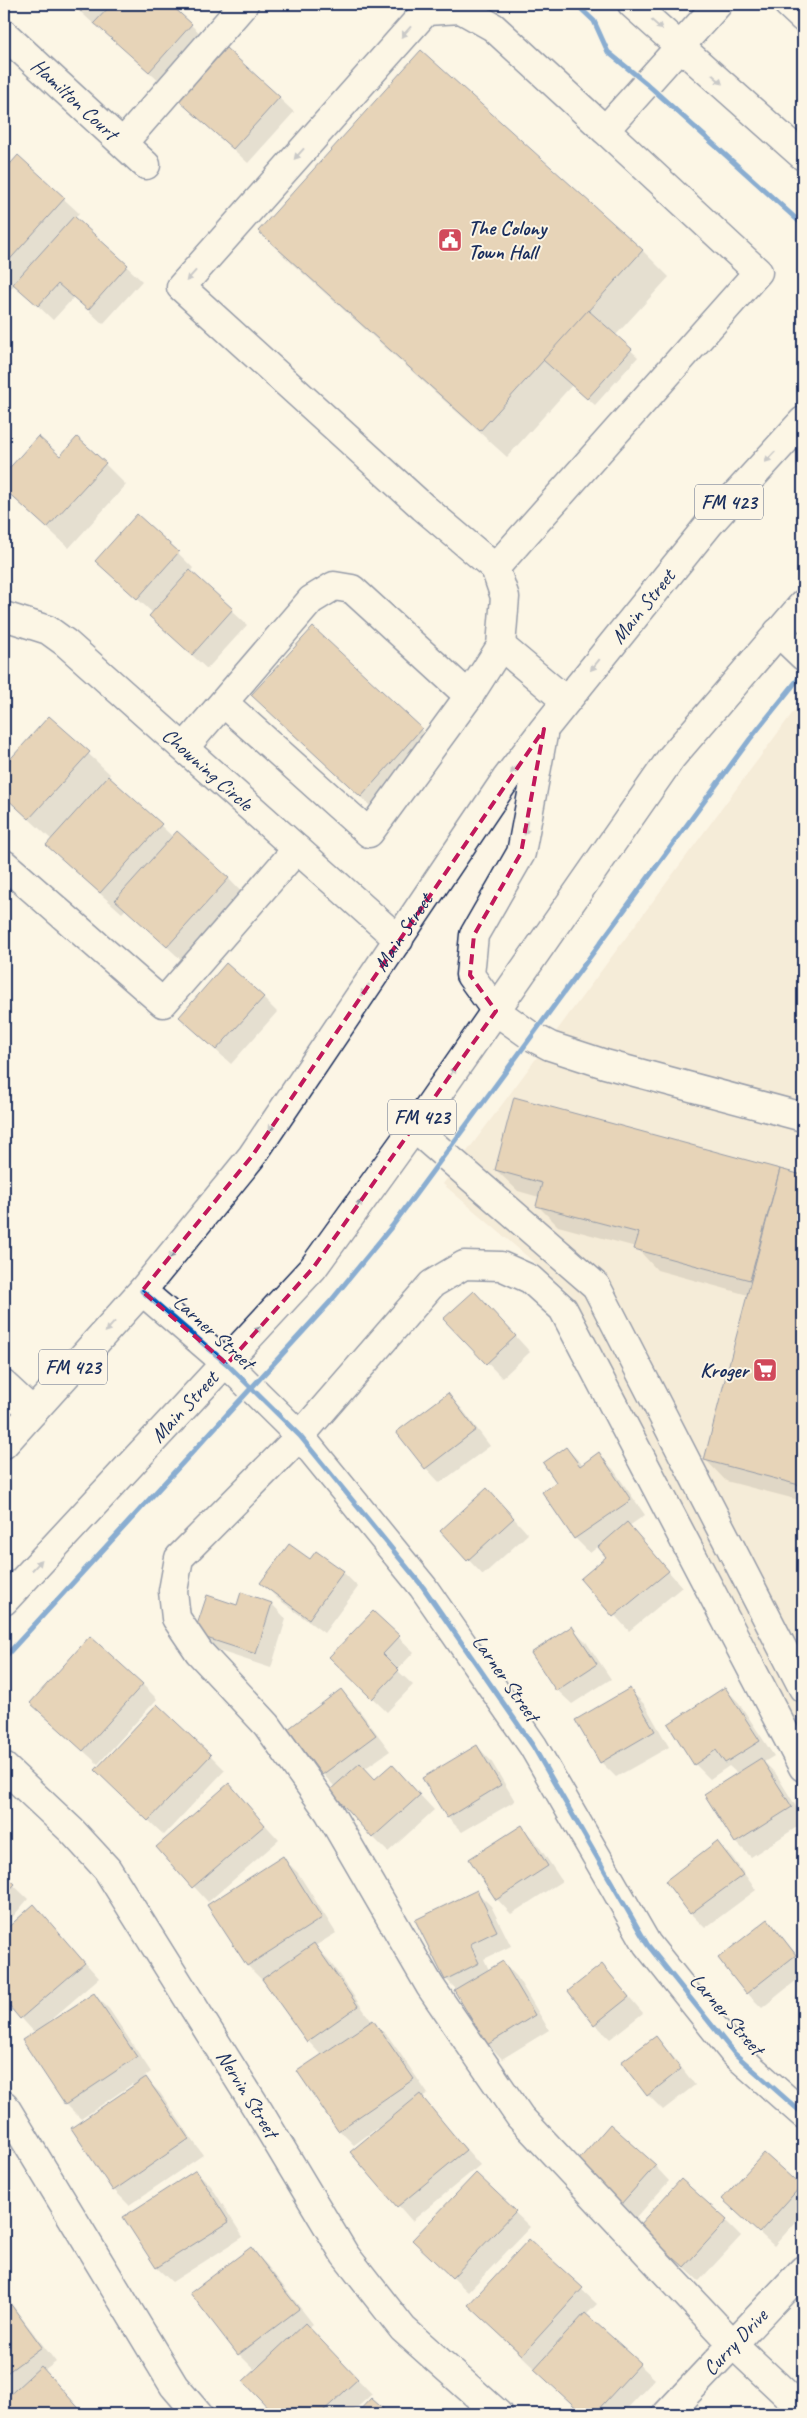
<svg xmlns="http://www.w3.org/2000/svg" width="807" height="2418" font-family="Caveat,sans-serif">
  <rect width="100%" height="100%" fill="#fcf5e5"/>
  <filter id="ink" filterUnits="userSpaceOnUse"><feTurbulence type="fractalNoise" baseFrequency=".02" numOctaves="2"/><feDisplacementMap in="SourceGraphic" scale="10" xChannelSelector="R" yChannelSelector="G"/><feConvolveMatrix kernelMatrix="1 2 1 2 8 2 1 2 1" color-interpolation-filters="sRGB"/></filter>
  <g filter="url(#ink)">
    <path fill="#eedfc7" d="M 803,699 L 803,1746 L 571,1294 L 443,1184 Z"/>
    <g fill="#0003">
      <path d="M 72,4 L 182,4 L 176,11 L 206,39 L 164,86 L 97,24 L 96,26 Z"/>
      <path d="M 279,98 L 294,112 L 248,163 L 196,115 Z"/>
      <path d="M 18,157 L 79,213 L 75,218 L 142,281 L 103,324 L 74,297 L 53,320 L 15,284 L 7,293 L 4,291 L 4,173 Z"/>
      <path d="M 259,231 L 642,250 L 669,277 L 615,336 L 638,357 L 595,405 L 572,385 L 507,457 L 286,258 Z"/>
      <path d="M 38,438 L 60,458 L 105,464 L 126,485 L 69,548 L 4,488 L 4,476 Z"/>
      <path d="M 137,516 L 178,553 L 193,568 L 190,572 L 247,625 L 207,669 L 165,630 L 153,613 L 111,575 Z"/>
      <path d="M 314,628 L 442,750 L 383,818 L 274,716 Z"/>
      <path d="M 49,717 L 110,774 L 108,777 L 173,837 L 228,878 L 249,900 L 189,967 L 126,909 L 122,913 L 69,866 L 48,845 L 52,840 L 4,796 L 4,768 Z"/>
      <path d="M 263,998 L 277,1012 L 231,1064 L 195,1031 Z"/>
      <path d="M 515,1098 L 803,1175 L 803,1501 L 726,1481 L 705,1459 L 748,1295 L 657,1270 L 636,1247 L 558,1226 L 537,1205 L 539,1197 L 518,1191 L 496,1170 Z"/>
      <path d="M 489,1307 L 530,1352 L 502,1378 L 445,1319 Z"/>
      <path d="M 448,1395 L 462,1409 L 490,1446 L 440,1483 L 426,1468 Z"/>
      <path d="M 566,1448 L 583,1465 L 598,1454 L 613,1469 L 645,1515 L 629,1526 L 682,1587 L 629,1631 L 582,1579 L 608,1557 L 599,1546 L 590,1553 L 575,1538 L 557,1482 Z"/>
      <path d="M 501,1504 L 528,1534 L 483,1575 L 441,1531 Z"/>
      <path d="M 317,1552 L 343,1572 L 358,1587 L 324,1633 L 277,1598 L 262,1583 L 310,1561 Z"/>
      <path d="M 242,1594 L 272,1604 L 286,1619 L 271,1668 L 210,1648 L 195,1634 L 238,1607 Z"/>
      <path d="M 373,1613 L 414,1652 L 397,1670 L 413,1685 L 387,1712 L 345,1672 Z"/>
      <path d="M 572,1628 L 586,1642 L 611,1679 L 572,1704 L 557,1690 Z"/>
      <path d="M 142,1684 L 157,1699 L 98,1764 L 47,1718 Z"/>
      <path d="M 725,1688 L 739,1703 L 774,1756 L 764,1762 L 776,1774 L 803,1818 L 803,1823 L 751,1857 L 736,1842 L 738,1774 L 729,1766 L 710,1779 L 695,1764 Z"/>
      <path d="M 630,1690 L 645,1705 L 669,1747 L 616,1777 L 601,1762 Z"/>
      <path d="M 341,1691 L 356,1706 L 390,1751 L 364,1769 L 375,1780 L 406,1780 L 434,1810 L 388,1852 L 373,1837 L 335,1787 L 323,1774 Z"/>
      <path d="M 477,1746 L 491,1761 L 515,1801 L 462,1832 L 448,1818 L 424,1778 Z"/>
      <path d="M 210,1755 L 225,1770 L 164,1835 L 111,1785 Z"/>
      <path d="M 229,1785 L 279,1840 L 208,1902 L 158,1847 Z"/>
      <path d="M 521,1827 L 536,1842 L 562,1881 L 511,1914 L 497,1899 Z"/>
      <path d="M 717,1843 L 732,1857 L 756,1890 L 705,1928 L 691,1914 L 666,1881 Z"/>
      <path d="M 283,1858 L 298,1873 L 336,1933 L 315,1946 L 328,1959 L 372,2022 L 388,2036 L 428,2094 L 422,2098 L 480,2165 L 412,2221 L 352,2152 L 379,2130 L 377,2128 L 354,2145 L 339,2130 L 322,2056 L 308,2041 L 264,1979 L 262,1980 L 248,1966 L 209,1905 Z"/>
      <path d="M 4,1876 L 28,1899 L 4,1927 Z"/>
      <path d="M 476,1891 L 491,1906 L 511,1946 L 484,1959 L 489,1970 L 503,1962 L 517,1977 L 549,2030 L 502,2059 L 488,2044 L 457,1990 L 446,1979 Z"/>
      <path d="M 34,1906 L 99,1978 L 46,2024 L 94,1994 L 109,2009 L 151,2072 L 144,2077 L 160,2093 L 203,2155 L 129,2205 L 114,2190 L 72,2129 L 134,2086 L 132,2084 L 81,2119 L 66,2104 L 35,2033 L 4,1999 L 4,1932 Z"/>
      <path d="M 768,1920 L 803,1962 L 803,1975 L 762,2008 L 747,1993 Z"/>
      <path d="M 803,1931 L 803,1941 L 799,1936 Z"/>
      <path d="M 602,1965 L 643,2013 L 610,2039 L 595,2024 Z"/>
      <path d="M 656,2038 L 670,2053 L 695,2085 L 663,2110 L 648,2095 Z"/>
      <path d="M 764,2155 L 803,2190 L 803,2214 L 774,2246 L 723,2199 Z"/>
      <path d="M 655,2166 L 669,2181 L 636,2218 L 592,2178 Z"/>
      <path d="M 196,2171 L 211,2186 L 243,2237 L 172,2282 L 157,2268 L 125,2217 Z"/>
      <path d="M 476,2175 L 530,2227 L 468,2292 L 429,2255 Z"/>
      <path d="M 726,2221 L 741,2236 L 699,2281 L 655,2241 Z"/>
      <path d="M 529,2240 L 597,2304 L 586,2315 L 655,2379 L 622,2414 L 583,2414 L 484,2320 Z"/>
      <path d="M 251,2249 L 266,2264 L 313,2324 L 308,2328 L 372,2394 L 350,2414 L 276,2414 L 245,2381 L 260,2367 L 259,2365 L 254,2369 L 239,2354 L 192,2293 Z"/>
      <path d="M 4,2295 L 56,2362 L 44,2371 L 84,2414 L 4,2414 Z"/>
    </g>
    <g fill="#ceab81" stroke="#1b2f5e">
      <path d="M 72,4 L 88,4 L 81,12 Z"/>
      <path d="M 112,4 L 170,4 L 192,24 L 149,72 L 94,23 Z"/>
      <path d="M 226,48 L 280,97 L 233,149 L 179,101 Z"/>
      <path d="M 421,50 L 643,250 L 480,431 L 258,231 Z"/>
      <path d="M 18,155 L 65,198 L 4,266 L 4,171 Z"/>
      <path d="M 74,216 L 128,265 L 88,310 L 58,284 L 38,306 L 13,284 Z"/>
      <path d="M 588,310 L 632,349 L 587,399 L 543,360 Z"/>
      <path d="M 38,436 L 60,456 L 77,437 L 106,463 L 47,528 L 4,489 L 4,474 Z"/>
      <path d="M 137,514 L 179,552 L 137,599 L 95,561 Z"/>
      <path d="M 190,570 L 233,609 L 192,655 L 149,616 Z"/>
      <path d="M 313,627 L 422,728 L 361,797 L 251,695 Z"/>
      <path d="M 49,716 L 90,752 L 29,819 L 4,796 L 4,766 Z"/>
      <path d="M 108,776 L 162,824 L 100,893 L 46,845 Z"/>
      <path d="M 177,831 L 229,878 L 167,947 L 115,900 Z"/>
      <path d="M 226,963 L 264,997 L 216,1050 L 179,1017 Z"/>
      <path d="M 514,1097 L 780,1169 L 750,1280 L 634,1249 L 639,1233 L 536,1206 L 542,1183 L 495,1170 Z"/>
      <path d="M 780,1169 L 802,1175 L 803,1170 L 803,1486 L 704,1460 Z"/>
      <path d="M 474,1291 L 516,1336 L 486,1364 L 443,1319 Z"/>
      <path d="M 448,1393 L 476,1430 L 425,1469 L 396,1432 Z"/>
      <path d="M 566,1447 L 580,1466 L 599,1452 L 631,1500 L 574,1539 L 542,1492 L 556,1482 L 543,1463 Z"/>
      <path d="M 487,1488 L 514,1518 L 467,1561 L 440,1531 Z"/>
      <path d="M 627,1522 L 669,1571 L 613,1617 L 580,1579 L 606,1557 L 598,1547 Z"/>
      <path d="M 289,1544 L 310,1559 L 316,1551 L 344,1571 L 309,1619 L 260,1583 Z"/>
      <path d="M 241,1592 L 272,1603 L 256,1654 L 194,1634 L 207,1595 L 237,1605 Z"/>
      <path d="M 373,1611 L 400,1636 L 383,1654 L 399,1670 L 372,1699 L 329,1657 Z"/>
      <path d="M 572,1626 L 597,1664 L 556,1691 L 531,1653 Z"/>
      <path d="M 90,1636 L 143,1684 L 83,1751 L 30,1703 Z"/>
      <path d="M 725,1687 L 760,1741 L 725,1763 L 716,1750 L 694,1765 L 668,1724 Z"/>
      <path d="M 630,1688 L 655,1731 L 600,1763 L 575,1720 Z"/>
      <path d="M 341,1689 L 376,1735 L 322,1775 L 288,1729 Z"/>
      <path d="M 157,1704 L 211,1755 L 148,1821 L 95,1770 Z"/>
      <path d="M 477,1745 L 501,1785 L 447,1818 L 422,1778 Z"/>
      <path d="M 761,1758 L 792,1807 L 735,1843 L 704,1794 Z"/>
      <path d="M 360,1763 L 375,1779 L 392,1764 L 420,1795 L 372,1838 L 330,1790 Z"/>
      <path d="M 229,1783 L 265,1825 L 192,1888 L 156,1847 Z"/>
      <path d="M 522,1825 L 548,1866 L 496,1900 L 469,1859 Z"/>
      <path d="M 717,1841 L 743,1875 L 690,1914 L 665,1881 Z"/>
      <path d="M 283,1856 L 322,1918 L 247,1966 L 207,1905 Z"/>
      <path d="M 4,1874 L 15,1884 L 4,1896 Z"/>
      <path d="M 477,1890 L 497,1931 L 470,1944 L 479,1963 L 445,1980 L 415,1920 Z"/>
      <path d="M 34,1904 L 85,1963 L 20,2019 L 4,2000 L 4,1931 Z"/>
      <path d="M 768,1919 L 796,1955 L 746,1994 L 718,1958 Z"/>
      <path d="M 314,1943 L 358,2006 L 307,2042 L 262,1979 Z"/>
      <path d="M 503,1961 L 535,2015 L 487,2045 L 454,1990 Z"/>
      <path d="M 602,1964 L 629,1997 L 594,2025 L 568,1991 Z"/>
      <path d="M 94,1993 L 137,2057 L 65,2105 L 22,2040 Z"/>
      <path d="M 373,2020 L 414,2079 L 338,2131 L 297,2071 Z"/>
      <path d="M 656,2036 L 681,2069 L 647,2096 L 621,2062 Z"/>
      <path d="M 146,2077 L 189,2139 L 113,2191 L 71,2128 Z"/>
      <path d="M 420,2094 L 466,2150 L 397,2207 L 350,2152 Z"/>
      <path d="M 610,2124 L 656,2165 L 621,2204 L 576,2163 Z"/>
      <path d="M 764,2153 L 801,2186 L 759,2233 L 722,2199 Z"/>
      <path d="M 196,2170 L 229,2222 L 156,2268 L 123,2217 Z"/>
      <path d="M 476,2173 L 516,2211 L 452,2278 L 412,2240 Z"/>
      <path d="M 681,2179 L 727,2220 L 684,2267 L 638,2226 Z"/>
      <path d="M 529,2239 L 583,2288 L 522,2355 L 468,2305 Z"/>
      <path d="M 251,2247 L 299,2309 L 238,2355 L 190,2293 Z"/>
      <path d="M 4,2295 L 42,2347 L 4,2375 Z"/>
      <path d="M 585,2313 L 641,2363 L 594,2414 L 583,2414 L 534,2369 Z"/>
      <path d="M 305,2323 L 358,2379 L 320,2414 L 274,2414 L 243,2381 Z"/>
      <path d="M 41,2366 L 84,2414 L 4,2414 L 4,2400 Z"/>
      <path d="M 371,2398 L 389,2414 L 356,2414 Z"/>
    </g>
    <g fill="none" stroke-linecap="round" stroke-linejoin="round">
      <defs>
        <g id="minor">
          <path id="s1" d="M 4,34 L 146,165"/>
          <path d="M 123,143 L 244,4"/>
          <path d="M 495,568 L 423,507 L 181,287 L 426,11 L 461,9 L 493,27 L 605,130"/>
          <path id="s2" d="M 4,616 L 48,630 L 66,643 L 399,940"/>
          <path d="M 778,632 L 803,656"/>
          <path d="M 501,646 L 566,701"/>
          <path d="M 224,703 L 369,833 L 469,696 L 501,646 L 505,597 L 495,568 L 758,272 L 605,130 L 718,4"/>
          <path d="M 185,747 L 311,600 L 334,586 L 352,589 L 469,696"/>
          <path d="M 4,864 L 163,1003 L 297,849"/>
          <path d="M 496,1011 L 531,1036 L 550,1046 L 605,1064 L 803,1117"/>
          <path d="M 414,1128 L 596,1286 L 803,1688"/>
          <path d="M 142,1291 L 227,1364 L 300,1436 L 423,1587 L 533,1746 L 647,1944 L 734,2053 L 803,2114"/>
          <path d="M 4,1385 L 33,1412"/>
          <path id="s3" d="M 4,1767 L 72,1831 L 107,1869 L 258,2110 L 345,2255 L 403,2329 L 498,2414"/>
          <path d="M 803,1767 L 563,1309 L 530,1279 L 501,1266 L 464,1265 L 432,1284 L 300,1436 L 179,1558 L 173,1591 L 176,1618 L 199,1652 L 267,1725 L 329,1812 L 430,1986 L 520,2117 L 733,2344 L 803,2410"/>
          <path d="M 4,2105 L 174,2386 L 198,2414"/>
          <path id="s4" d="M 667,2414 L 803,2270"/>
        </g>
        <g id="major">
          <path d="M 632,4 L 803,156"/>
          <path d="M 788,4 L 803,18"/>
          <path d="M 496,1011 L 470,975 L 474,935 L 521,853 L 543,735"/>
          <path id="s5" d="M 4,1444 L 142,1291 L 252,1156 L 506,779 L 544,729 L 710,523 L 803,421"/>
          <path id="s6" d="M 4,1601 L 313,1268 L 414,1128 L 671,758 L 803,604"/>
        </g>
      </defs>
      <use href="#minor" stroke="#1b2f5e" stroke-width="31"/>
      <use href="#major" stroke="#1b2f5e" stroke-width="31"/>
      <use href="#minor" stroke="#fcf5e5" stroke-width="28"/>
      <use href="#major" stroke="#fcf5e5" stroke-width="28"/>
      <defs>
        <g id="cycleway">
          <path d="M 576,4 L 594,21 L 608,52 L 647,84 L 803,225"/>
          <path d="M 142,1291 L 227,1364 L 300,1436 L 423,1587 L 533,1746 L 647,1944 L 734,2053 L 803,2114"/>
          <path d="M 4,1658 L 330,1302 L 393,1225 L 750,739 L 803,673"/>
        </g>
      </defs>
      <use href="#cycleway" stroke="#fcf5e5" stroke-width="8"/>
      <use href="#cycleway" stroke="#0057b8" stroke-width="5"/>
    </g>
    <defs><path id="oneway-solid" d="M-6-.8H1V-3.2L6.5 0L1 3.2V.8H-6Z" transform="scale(1.25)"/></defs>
    <g fill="#8c92a2">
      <use href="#oneway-solid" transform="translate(657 25) rotate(41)"/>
      <use href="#oneway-solid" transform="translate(406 32) rotate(132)"/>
      <use href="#oneway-solid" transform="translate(717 79) rotate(42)"/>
      <use href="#oneway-solid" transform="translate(299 154) rotate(132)"/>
      <use href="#oneway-solid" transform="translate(191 276) rotate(132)"/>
      <use href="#oneway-solid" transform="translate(770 457) rotate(133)"/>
      <use href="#oneway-solid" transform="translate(595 665) rotate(129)"/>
      <use href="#oneway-solid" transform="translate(515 768) rotate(127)"/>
      <use href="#oneway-solid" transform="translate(526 828) rotate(100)"/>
      <use href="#oneway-solid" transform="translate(365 990) rotate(124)"/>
      <use href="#oneway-solid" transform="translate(452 1073) rotate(-55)"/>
      <use href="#oneway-solid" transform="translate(273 1125) rotate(124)"/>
      <use href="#oneway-solid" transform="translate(358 1206) rotate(-54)"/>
      <use href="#oneway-solid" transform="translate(173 1253) rotate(129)"/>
      <use href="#oneway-solid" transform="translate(110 1327) rotate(132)"/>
      <use href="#oneway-solid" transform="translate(256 1332) rotate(-48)"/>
      <use href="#oneway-solid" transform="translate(37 1565) rotate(-47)"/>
    </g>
  </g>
  <path d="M0 0H807V2418H0ZM 544,729 L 521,853 L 474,935 L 470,975 L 496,1011 L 313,1268 L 227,1364 L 142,1291 L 252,1156 Z" fill="#fcf5e5" fill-opacity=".55" fill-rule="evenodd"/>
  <path fill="none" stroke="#c2185b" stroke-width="4" stroke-dasharray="10 6" stroke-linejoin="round" d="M 544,729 L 521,853 L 474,935 L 470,975 L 496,1011 L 313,1268 L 227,1364 L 142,1291 L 252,1156 Z"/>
  <defs>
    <symbol id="civic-square" viewBox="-11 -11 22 22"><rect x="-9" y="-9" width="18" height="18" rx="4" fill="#d1495b" stroke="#fcf5e5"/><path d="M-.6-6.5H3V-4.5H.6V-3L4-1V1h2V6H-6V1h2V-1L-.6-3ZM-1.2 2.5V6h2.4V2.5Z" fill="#fff"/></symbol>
    <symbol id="supermarket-square" viewBox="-11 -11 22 22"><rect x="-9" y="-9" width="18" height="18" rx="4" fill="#d1495b" stroke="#fcf5e5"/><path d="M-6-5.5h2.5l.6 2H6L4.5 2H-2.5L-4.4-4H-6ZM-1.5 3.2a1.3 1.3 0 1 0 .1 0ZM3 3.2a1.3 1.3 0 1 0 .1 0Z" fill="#fff"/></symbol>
  </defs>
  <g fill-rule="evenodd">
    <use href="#civic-square" x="436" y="226" width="28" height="28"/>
    <use href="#supermarket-square" x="751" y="1356" width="28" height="28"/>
  </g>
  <g text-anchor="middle" stroke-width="4" stroke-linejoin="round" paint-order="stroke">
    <g fill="#fcf5e5" stroke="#5e6a86" stroke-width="1">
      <rect x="695" y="484.5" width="68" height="35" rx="4"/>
      <rect x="388" y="1099.5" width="68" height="35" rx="4"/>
      <rect x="39" y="1349.5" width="68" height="35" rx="4"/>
    </g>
    <g font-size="20" font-weight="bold" fill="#1b2f5e">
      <text x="729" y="509">FM 423</text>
      <text x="422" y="1124">FM 423</text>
      <text x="73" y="1374">FM 423</text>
    </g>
    <g font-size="21" fill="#1b2f5e" stroke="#fcf5e5">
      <text dy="7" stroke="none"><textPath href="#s1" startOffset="96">Hamilton Court</textPath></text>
      <text dy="7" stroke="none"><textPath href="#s5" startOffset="1055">Main Street</textPath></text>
      <text dy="7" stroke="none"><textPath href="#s2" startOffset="258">Chowning Circle</textPath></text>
      <text dy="7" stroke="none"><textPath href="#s5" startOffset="650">Main Street</textPath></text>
      <text transform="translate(214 1332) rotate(42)" y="7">Larner Street</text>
      <text dy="7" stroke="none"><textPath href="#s6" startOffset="265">Main Street</textPath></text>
      <text transform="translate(506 1678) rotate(55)" y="7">Larner Street</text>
      <text transform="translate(727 2014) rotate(49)" y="7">Larner Street</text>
      <text dy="7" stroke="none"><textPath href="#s3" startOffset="410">Nervin Street</textPath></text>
      <text dy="7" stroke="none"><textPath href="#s4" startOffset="99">Curry Drive</textPath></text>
    </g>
    <g font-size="21" font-weight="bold" fill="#1b2f5e" stroke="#fcf5e5" text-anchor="start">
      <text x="468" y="235">The Colony<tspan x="468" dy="24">Town Hall</tspan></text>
      <text x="748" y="1377" text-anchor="end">Kroger</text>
    </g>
  </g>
  <rect width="807" height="2418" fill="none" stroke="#fcf5e5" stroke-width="20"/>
  <rect x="10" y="10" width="787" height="2398" fill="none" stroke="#1b2f5e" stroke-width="2" filter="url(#ink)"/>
</svg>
